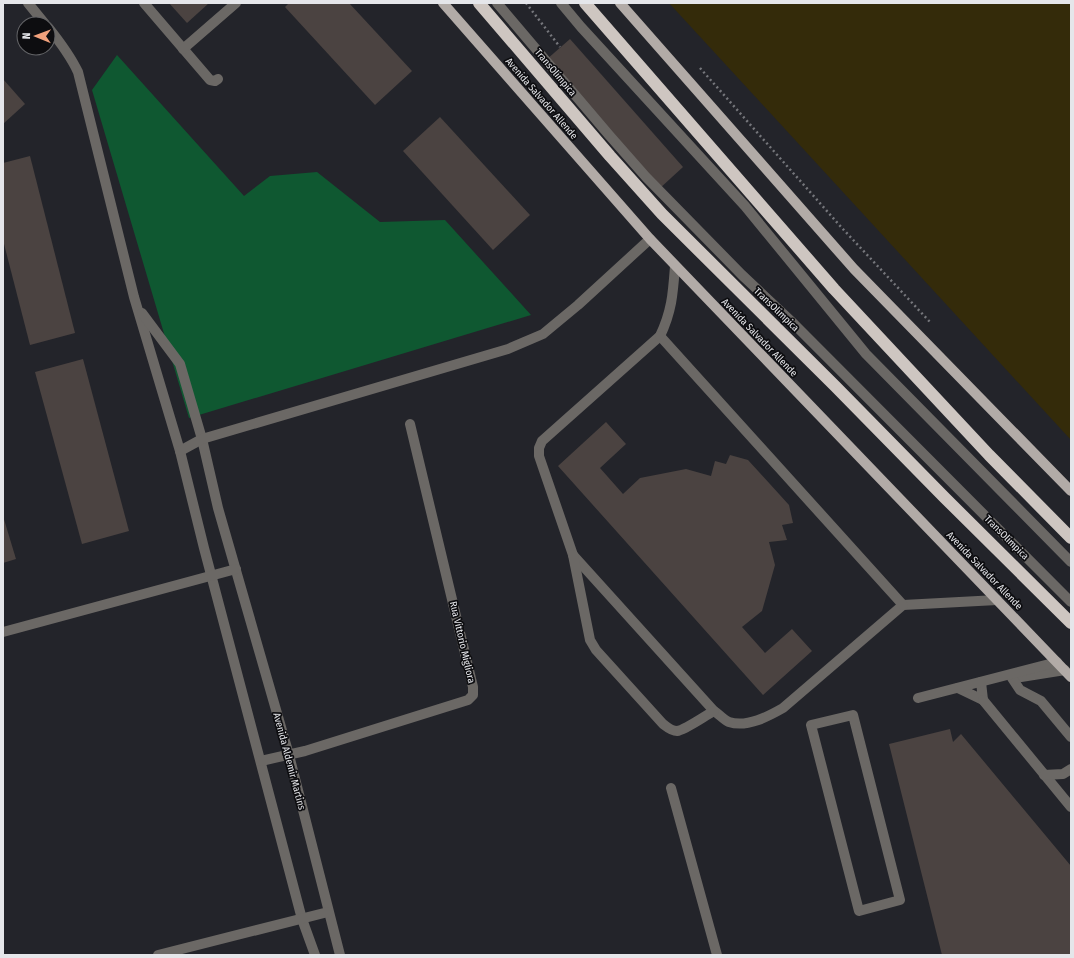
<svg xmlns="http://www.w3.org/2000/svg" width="1074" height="958" font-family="'Fira Sans Condensed',sans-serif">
  <rect width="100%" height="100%" fill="#23242a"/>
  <path fill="#0f5831" d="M 117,55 L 244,196 L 270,176 L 317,172 L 380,222 L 445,220 L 531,315 L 189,418 L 92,90 Z"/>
  <path fill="#342b0a" d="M 669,3 L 1071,3 L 1071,440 Z"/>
  <g fill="#4b4341">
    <path d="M 169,3 L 209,3 L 187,23 Z"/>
    <path d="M 289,3 L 349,3 L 412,71 L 375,105 L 285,7 Z"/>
    <path d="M 570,39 L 683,167 L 659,189 L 546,60 Z"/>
    <path d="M 3,79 L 25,104 L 3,124 Z"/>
    <path d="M 440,117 L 530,215 L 493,250 L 403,151 Z"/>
    <path d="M 30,156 L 75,333 L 30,345 L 3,240 L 3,163 Z"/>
    <path d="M 83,359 L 129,531 L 82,544 L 35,372 Z"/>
    <path d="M 606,422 L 626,444 L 600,468 L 623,494 L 640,478 L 686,469 L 711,476 L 715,461 L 726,464 L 730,455 L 748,460 L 789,505 L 793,523 L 782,525 L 787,540 L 769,542 L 775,565 L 762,611 L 742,627 L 765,653 L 792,629 L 812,651 L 763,695 L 558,466 Z"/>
    <path d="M 3,516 L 16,559 L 3,563 Z"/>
    <path d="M 950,729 L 953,742 L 961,734 L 1071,866 L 1071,955 L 942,955 L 889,744 Z"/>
  </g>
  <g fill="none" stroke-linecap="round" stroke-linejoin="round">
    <g stroke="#76777c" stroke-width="2.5" stroke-dasharray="2 3" stroke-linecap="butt">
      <path d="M 526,3 L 560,47"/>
      <path d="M 700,68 L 842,228 L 930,322"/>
    </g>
    <g stroke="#6b6865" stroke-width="10">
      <path d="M 144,3 L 210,80 L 215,81 L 218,79"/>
      <path d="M 497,3 L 609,135 L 646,177 L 742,275 L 794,324 L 1071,602"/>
      <path d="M 561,3 L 581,27 L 745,206 L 866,354 L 1071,562"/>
      <path d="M 183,49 L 236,3"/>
      <path d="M 675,266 C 673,293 672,311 660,336 L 542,441 L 539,448 L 539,456 L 573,555 L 714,711 C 719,714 724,720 729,722 C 747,728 769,716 783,708 L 903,605 L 997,600"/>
      <path d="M 660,336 L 903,605"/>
      <path d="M 573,555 L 590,640 L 596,650 L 663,724 C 667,727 671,731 677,731 C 685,730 706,715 714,711"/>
      <path d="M 1021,677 L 1065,670"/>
      <path d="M 1012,678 L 1020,690 L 1041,701 L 1071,737"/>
      <path d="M 958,688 L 983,700 L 981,682"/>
      <path d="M 918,698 L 1057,662"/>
      <path d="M 983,700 L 1071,807"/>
      <path d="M 853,715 L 900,900 L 859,911 L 811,725 Z"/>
      <path d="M 1044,775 L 1063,774 L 1071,769"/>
    </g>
    <g stroke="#6b6865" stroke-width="10">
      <path d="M 28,3 L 45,24"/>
      <path d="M 48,27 C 60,42 70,55 78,72 L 134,297 L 180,451 L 204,548 L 302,919 L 315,955"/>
      <path d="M 142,313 L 180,364 L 202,439 L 218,508 L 289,755 L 340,955"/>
      <path d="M 180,451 L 202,439 L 508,349 L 543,334 L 578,305 L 650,239"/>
      <path d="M 3,632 L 236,569"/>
      <path d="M 261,761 L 305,751 L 468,700 L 473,695 L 473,687 L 410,424"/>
      <path d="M 671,788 L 717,955"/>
      <path d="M 158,955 L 328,912"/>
    </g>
    <g stroke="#b2aba7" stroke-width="10">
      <path d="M 443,3 L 650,239 L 1071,677"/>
      <path d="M 620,3 L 854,269 L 1071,491"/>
    </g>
    <g stroke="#cec6c1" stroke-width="12">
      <path d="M 479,3 L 610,156 L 662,214 L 835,386 L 945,498 L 1071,623"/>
      <path d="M 585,3 L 834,289 L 989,455 L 1071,538"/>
    </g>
  </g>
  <g text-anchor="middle" stroke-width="3.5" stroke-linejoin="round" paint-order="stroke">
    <g font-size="10" fill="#e5e6ea" stroke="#0d0d10">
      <text transform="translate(556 72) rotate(50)" y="4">TransOlímpica</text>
      <text transform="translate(542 98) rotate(49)" y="4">Avenida Salvador Allende</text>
      <text transform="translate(777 309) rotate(44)" y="4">TransOlímpica</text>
      <text transform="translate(760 337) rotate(46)" y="4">Avenida Salvador Allende</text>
      <text transform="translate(1007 537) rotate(45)" y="4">TransOlímpica</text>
      <text transform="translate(985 570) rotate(46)" y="4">Avenida Salvador Allende</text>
      <text transform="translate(463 642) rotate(77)" y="4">Rua Vittorio Migliora</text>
      <text transform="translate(290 761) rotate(75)" y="4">Avenida Aldemir Martins</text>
    </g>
  </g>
  <rect width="1074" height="958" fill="none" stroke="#e5e6ea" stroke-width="8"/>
  <g transform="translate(36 36) rotate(271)"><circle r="19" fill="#0d0d10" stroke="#636467"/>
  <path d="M0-3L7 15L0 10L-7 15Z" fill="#f1a17c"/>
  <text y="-6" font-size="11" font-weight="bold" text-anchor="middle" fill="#e5e6ea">N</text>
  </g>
</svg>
